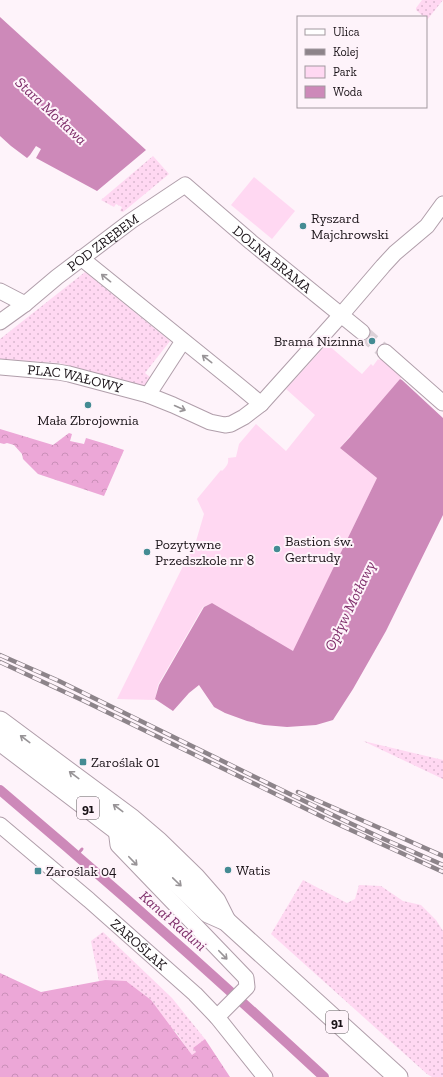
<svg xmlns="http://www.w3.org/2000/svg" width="443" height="1077" font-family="'Zilla Slab',serif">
  <defs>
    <pattern id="grass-dots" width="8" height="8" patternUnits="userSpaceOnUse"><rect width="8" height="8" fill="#ffd8f2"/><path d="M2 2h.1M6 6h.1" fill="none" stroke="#dab8cf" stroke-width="1.8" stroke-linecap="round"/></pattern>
    <pattern id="forest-crowns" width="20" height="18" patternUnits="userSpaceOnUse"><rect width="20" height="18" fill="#eca7d7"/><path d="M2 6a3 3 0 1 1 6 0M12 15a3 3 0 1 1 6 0" fill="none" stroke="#ca8fb8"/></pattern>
  </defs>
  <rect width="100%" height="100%" fill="#fef3fa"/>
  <g fill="url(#grass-dots)">
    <path d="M 422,0 L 443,0 L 427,20 L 426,17 L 424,17 L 416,10 L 416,8 Z"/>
    <path d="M 153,156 L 169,174 L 123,212 L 120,211 L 122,207 L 116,204 L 114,207 L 101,200 Z"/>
    <path d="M 85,272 L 170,341 L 145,373 L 151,378 L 145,387 L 59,363 L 0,359 L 0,339 Z"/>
    <path d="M 363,741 L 443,760 L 443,779 Z"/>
    <path d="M 303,880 L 347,903 L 355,899 L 359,885 L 381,886 L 403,901 L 421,905 L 436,920 L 443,931 L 443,1077 L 432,1077 L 427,1074 L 271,934 Z"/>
    <path d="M 103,932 L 172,998 L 205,1039 L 193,1048 L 196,1052 L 192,1056 L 176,1032 L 105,980 L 99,981 L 91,941 Z"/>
  </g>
  <g fill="url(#forest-crowns)">
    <path d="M 0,429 L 53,445 L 69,433 L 72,434 L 70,441 L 84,444 L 86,438 L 106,444 L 124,450 L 104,496 L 38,474 L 23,459 L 22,454 L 14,445 L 7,443 L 4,444 L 0,443 Z"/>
    <path d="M 0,973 L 41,992 L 105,980 L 126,981 L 151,1000 L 192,1055 L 196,1052 L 193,1048 L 205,1039 L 230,1077 L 0,1077 Z"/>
  </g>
  <g fill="#ffd8f2">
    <path d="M 254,177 L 295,211 L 272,239 L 231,205 Z"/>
    <path d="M 327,344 L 362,374 L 371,364 L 373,366 L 378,359 L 379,360 L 381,358 L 402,377 L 351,436 L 350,436 L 340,448 L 377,478 L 293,652 L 212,603 L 203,607 L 158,685 L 155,700 L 117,699 L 189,554 L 194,548 L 204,514 L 197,499 L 221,470 L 222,471 C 226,467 229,464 228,458 L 236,457 L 239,444 L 256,424 L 286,451 L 315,415 L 286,389 Z"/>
  </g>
  <g fill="#cd89b9">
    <path d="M 0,17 L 146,150 L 97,191 L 36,158 L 41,149 L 36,146 L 30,155 L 27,158 L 11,146 L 0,136 Z"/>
    <path d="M 400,379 L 402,380 L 443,418 L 443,515 L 441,519 L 386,631 L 353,689 L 333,720 L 316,725 L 287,727 L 264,725 L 247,721 L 225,713 L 214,707 L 199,685 L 189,693 L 173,711 L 155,699 L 159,685 L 204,607 L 212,603 L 293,651 L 377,478 L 340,448 L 351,436 Z"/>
  </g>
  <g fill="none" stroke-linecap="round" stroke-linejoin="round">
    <path stroke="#cd89b9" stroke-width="3" d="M 77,855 L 82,849"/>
    <path stroke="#cd89b9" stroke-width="10" d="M 0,790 C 110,883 218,979 324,1077"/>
    <path stroke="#dcd1d8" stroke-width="15" stroke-dasharray="15 8" stroke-linecap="butt" d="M 362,332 L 385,352"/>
    <defs>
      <g id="minor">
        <path d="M 81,258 L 237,384 L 261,404"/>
        <path d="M 0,291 L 25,304"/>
        <path id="s1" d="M 0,322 L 25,304 L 57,277 L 131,221 L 185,185 L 251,242 L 362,332"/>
        <path d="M 385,352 L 443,403"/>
        <path id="s2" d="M 0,367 L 58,372 L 69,374 L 148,395 L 173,405 L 210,422 L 225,425 L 231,424 L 244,417 L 261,404 L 341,315 L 383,266 L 395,253 L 427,226 L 443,204"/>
        <path d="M 148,395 L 183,341"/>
        <path id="s3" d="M 0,825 L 89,900 L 195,994 L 217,1017 L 265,1077"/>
        <path d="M 116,829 L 118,845 L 246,978 L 247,987 L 217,1017"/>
      </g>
      <g id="major">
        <path d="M 0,721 L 132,819 L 159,842 L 195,877 L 216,901 L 226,921"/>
        <path d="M 0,741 L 126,837 L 156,862 L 208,913 L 226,921 L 398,1077"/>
      </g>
    </defs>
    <use href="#minor" stroke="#b09eaa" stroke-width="17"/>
    <use href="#major" stroke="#b09eaa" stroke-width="21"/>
    <use href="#minor" stroke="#fff" stroke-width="15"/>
    <use href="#major" stroke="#fff" stroke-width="19"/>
    <defs>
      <g id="rail">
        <path d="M 0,655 L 59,681 L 339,818 L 386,840 L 443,865"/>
        <path d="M 0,662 L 82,700 L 331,821 L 443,872"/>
        <path d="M 298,792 L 443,856"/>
      </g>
    </defs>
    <use href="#rail" stroke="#8d848a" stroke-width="4.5"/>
    <use href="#rail" stroke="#fef3fa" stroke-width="3" stroke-dasharray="9" stroke-linecap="butt"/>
  </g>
  <defs><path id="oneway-shaft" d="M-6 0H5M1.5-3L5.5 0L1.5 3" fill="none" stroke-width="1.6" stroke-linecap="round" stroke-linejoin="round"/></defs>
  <g stroke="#989497">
    <use href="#oneway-shaft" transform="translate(106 278) rotate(-141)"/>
    <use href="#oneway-shaft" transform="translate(207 359) rotate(-142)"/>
    <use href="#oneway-shaft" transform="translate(180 408) rotate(24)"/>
    <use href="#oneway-shaft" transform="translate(25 739) rotate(-143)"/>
    <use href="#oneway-shaft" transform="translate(74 775) rotate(-143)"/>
    <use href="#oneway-shaft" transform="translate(118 808) rotate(-143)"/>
    <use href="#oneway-shaft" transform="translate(133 861) rotate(46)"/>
    <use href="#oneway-shaft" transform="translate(177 882) rotate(44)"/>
    <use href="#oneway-shaft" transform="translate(223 955) rotate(46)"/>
  </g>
  <g fill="#448b93" stroke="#fef3fa" stroke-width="1.5">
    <circle cx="303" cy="226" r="4"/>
    <circle cx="372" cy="341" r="4"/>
    <circle cx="88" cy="405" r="4"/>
    <circle cx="277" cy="549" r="4"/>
    <circle cx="147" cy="552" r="4"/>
    <rect x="79" y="758" width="8" height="8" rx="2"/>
    <circle cx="228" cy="870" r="4"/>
    <rect x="34" y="867" width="8" height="8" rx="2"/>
  </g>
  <g text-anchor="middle" stroke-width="4" stroke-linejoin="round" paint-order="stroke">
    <g fill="#fef3fa" stroke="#5e565b" stroke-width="1">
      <rect x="77" y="797" width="22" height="22" rx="3"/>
      <rect x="326" y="1011" width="22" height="22" rx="3"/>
    </g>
    <g font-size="13" font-weight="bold" fill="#191217">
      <text x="88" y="813">91</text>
      <text x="337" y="1027">91</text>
    </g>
    <g font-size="14" fill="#191217" stroke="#fef3fa" text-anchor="start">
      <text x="311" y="223">Ryszard<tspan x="311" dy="16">Majchrowski</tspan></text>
      <text x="364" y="346" text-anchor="end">Brama Nizinna</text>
      <text x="88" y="425" text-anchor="middle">Mała Zbrojownia</text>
      <text x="285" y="546">Bastion św.<tspan x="285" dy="16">Gertrudy</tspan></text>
      <text x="155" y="549">Pozytywne<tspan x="155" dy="16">Przedszkole nr 8</tspan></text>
      <text x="91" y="767">Zaroślak 01</text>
      <text x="236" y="875">Watis</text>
      <text x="46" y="876">Zaroślak 04</text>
    </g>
    <g font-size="14" fill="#191217" stroke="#fef3fa">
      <text dy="5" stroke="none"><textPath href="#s1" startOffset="130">POD ZRĘBEM</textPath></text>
      <text dy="5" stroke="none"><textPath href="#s1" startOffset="345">DOLNA BRAMA</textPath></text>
      <text dy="5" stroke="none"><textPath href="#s2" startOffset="76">PLAC WAŁOWY</textPath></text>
      <text dy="5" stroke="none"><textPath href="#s3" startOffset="183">ZAROŚLAK</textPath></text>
    </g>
    <g font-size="15" font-style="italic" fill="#7f2f6b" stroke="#fef3fa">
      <text transform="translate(51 111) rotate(43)" y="5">Stara Motława</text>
      <text transform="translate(350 606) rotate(-64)" y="5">Opływ Motławy</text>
      <text transform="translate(173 921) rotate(41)" y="5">Kanał Raduni</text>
    </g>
  </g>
  <rect x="297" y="16" width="130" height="92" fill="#fef3fa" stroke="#a2999f"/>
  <rect x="305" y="29" width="20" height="6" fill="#ffffff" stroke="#a2999f"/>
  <text x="333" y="36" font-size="12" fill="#191217">Ulica</text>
  <rect x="305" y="49" width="20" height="6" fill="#8d848a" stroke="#a2999f"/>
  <text x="333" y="56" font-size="12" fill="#191217">Kolej</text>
  <rect x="305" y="66" width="20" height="12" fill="#ffd8f2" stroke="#a2999f"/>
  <text x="333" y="76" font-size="12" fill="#191217">Park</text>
  <rect x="305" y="86" width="20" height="12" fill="#cd89b9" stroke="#a2999f"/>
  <text x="333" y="96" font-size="12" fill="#191217">Woda</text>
</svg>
